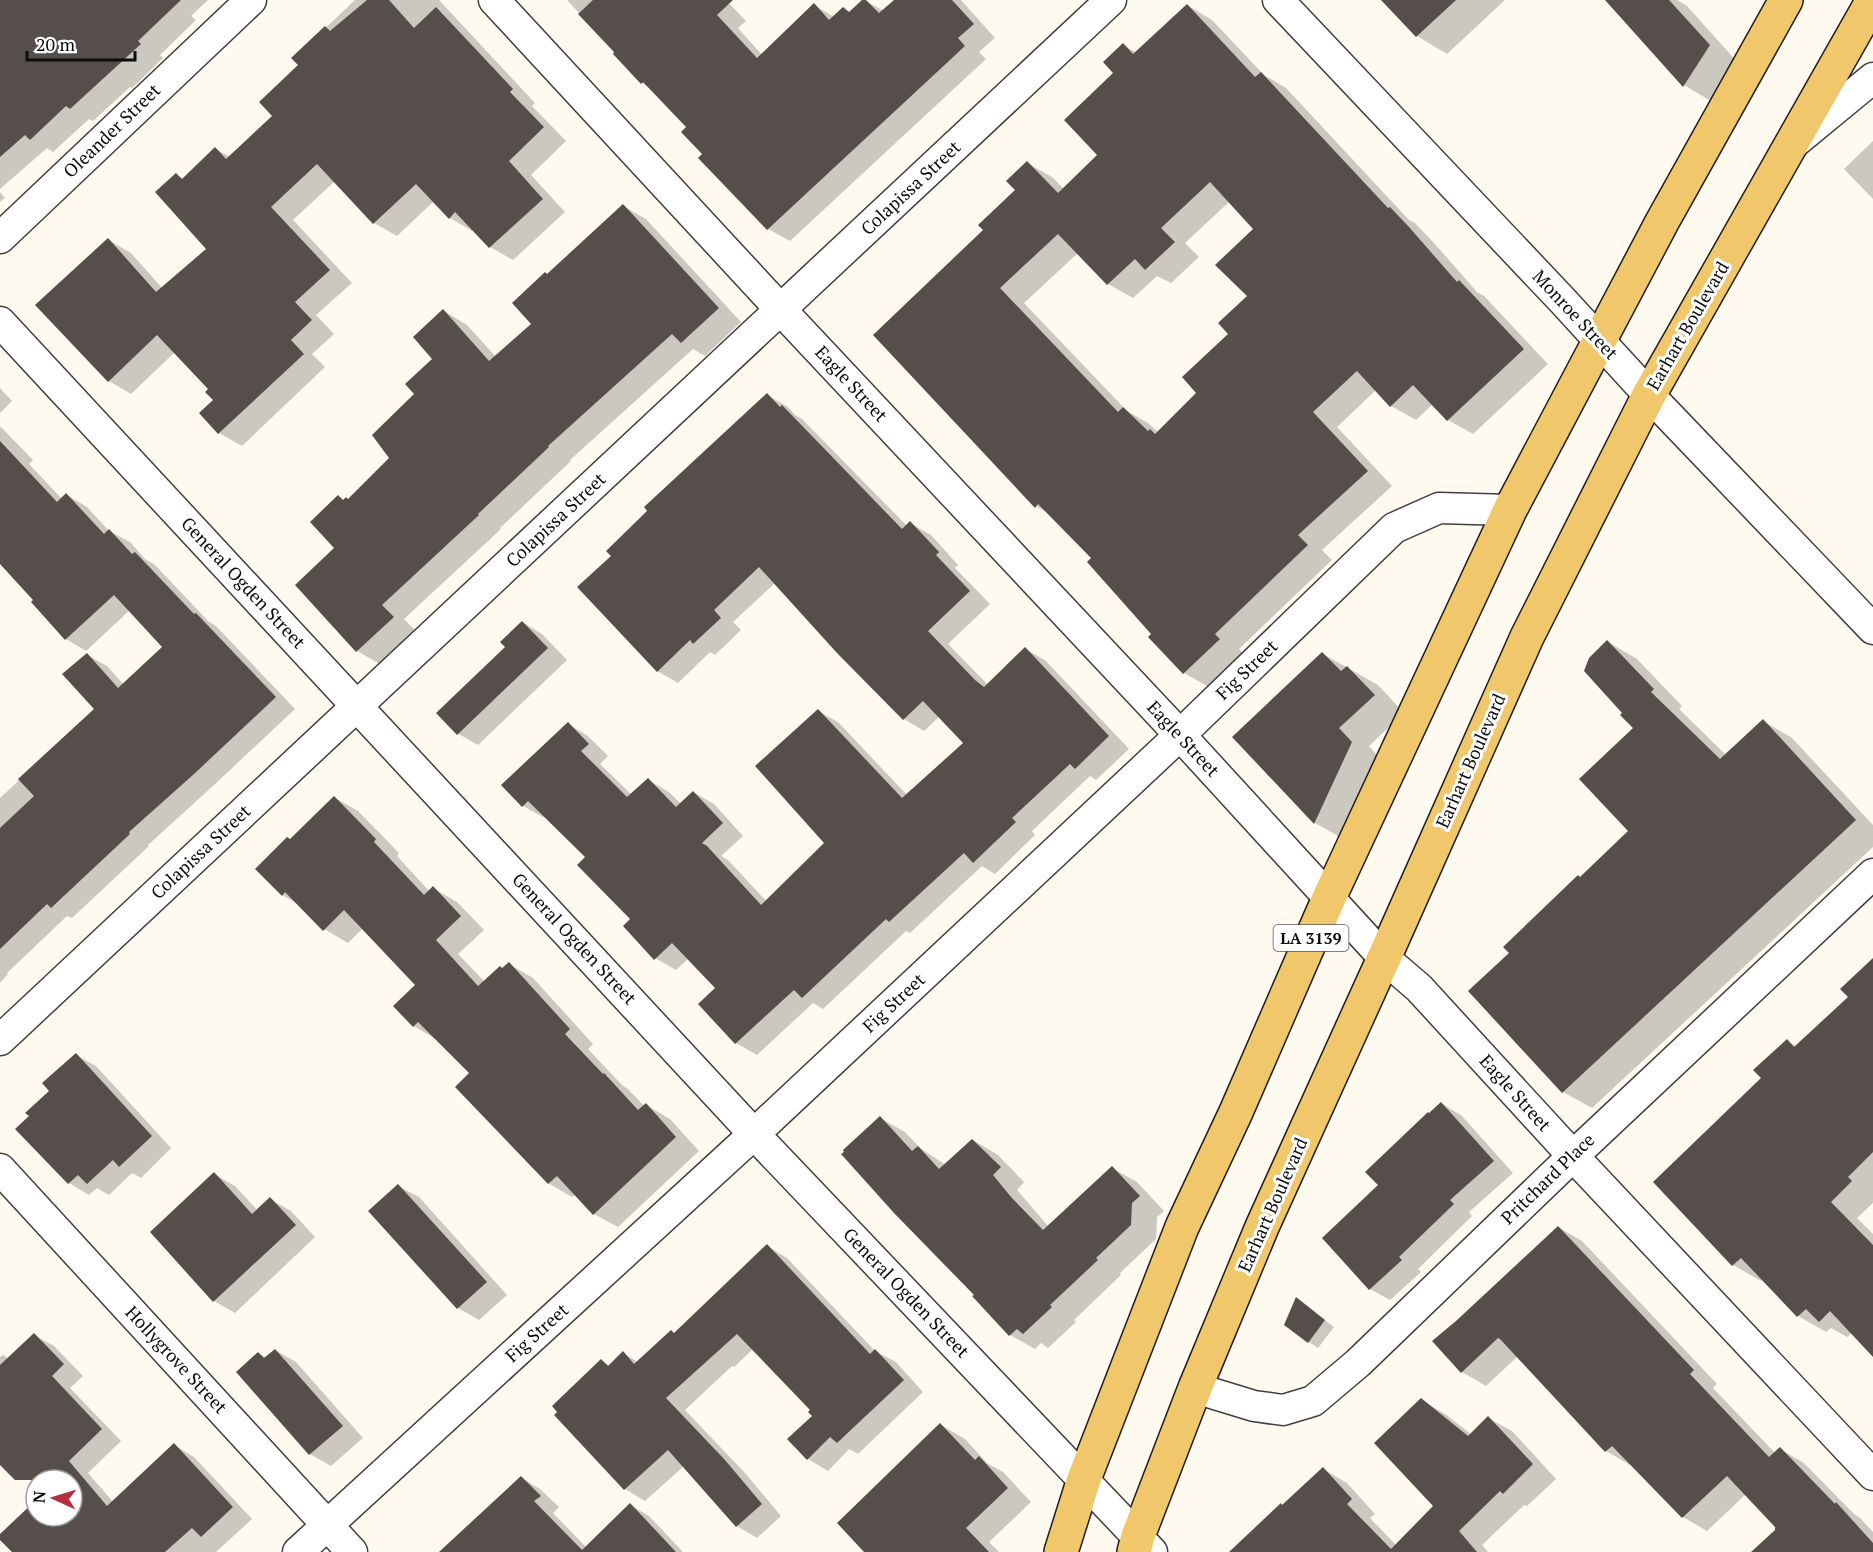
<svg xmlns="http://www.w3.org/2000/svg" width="1873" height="1552" font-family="'PT Serif',serif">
  <rect width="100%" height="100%" fill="#fefaef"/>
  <g fill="#0003" fill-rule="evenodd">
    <path d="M 0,0 L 208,0 L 191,16 L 196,20 L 160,55 L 163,58 L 132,88 L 130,87 L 93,121 L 89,119 L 53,152 L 47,148 L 0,189 Z"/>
    <path d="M 355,0 L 439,0 L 535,103 L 532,106 L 566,141 L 531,175 L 565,212 L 513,260 L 490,247 L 474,229 L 472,231 L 450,218 L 434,201 L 397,236 L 374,223 L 335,181 L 293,220 L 352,283 L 316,315 L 334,334 L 312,354 L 325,367 L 242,446 L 219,433 L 201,413 L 215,400 L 210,389 L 175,352 L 131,394 L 109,381 L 108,240 L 131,253 L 163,289 L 209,249 L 176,175 L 184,179 L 216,149 L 230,157 L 274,116 L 300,65 L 294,58 Z"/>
    <path d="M 567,0 L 726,0 L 746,21 L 738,28 L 762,55 L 814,5 L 834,17 L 843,9 L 851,13 L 864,0 L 884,11 L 896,0 L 961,0 L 995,38 L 979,52 L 986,59 L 790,241 L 768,229 L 688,127 L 651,88 L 642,83 L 615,54 L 616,53 Z"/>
    <path d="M 1383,0 L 1505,0 L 1447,54 L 1417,36 Z"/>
    <path d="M 1607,0 L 1677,0 L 1687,6 L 1739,64 L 1714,103 L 1684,85 Z"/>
    <path d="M 1187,5 L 1212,20 L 1264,75 L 1286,88 L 1409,220 L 1415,223 L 1434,243 L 1477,292 L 1484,296 L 1548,364 L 1473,434 L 1448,420 L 1433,404 L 1416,420 L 1391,406 L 1376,390 L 1337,427 L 1392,486 L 1322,550 L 1332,560 L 1239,649 L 1244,654 L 1209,687 L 1184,673 L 1093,558 L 1050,514 L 1036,506 L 875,335 L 985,230 L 1017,190 L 1027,163 L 1052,177 L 1064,189 L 1099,155 L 1115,74 L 1123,45 L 1137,53 ZM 1230,201 L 1255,229 L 1249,296 L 1198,393 L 1159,433 L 1148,423 L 1127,411 L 1024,303 L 1078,253 L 1108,284 L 1133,298 L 1157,276 L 1171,283 L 1199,257 L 1185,243 Z"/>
    <path d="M 1873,141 L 1873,199 L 1844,169 Z"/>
    <path d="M 0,192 L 5,198 L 0,202 Z"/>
    <path d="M 623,206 L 646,219 L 741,322 L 705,356 L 693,349 L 570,460 L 571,461 L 500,528 L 501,529 L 404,619 L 416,631 L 380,664 L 357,651 L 297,585 L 336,548 L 339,497 L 345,501 L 348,500 L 391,458 L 416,394 L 434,359 L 444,311 L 467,325 L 496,357 L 534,324 Z"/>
    <path d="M 0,388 L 12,401 L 0,413 Z"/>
    <path d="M 767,395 L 788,407 L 795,415 L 802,419 L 907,526 L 910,523 L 931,535 L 958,565 L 955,568 L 990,604 L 948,644 L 988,685 L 1026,649 L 1046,661 L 1129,749 L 1096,780 L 1090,776 L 1032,831 L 1035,835 L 995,874 L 982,866 L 910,933 L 906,931 L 823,1009 L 813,1003 L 757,1055 L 736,1043 L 700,1004 L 717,989 L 689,958 L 676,970 L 655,958 L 632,919 L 587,857 L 545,816 L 543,817 L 523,806 L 568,724 L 588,736 L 608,756 L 600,764 L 632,795 L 648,780 L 669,792 L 681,804 L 693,792 L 714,804 L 743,836 L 721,856 L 728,860 L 767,902 L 826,843 L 818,711 L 838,722 L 908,796 L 965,743 L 940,716 L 924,731 L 904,719 L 775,583 L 733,622 L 741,630 L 715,655 L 710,652 L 678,683 L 657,671 L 613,556 Z"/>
    <path d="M 0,426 L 33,460 L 29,464 L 62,499 L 67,495 L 87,507 L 109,531 L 130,542 L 145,559 L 155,565 L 209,622 L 216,626 L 295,709 L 214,785 L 148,845 L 149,846 L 72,918 L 67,916 L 7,973 L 8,974 L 0,983 L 0,798 L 96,709 L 87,655 L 107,666 L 124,685 L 164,647 L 130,610 L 86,651 L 66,639 L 35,600 L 0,562 Z"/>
    <path d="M 522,622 L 542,634 L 567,660 L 478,745 L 457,733 Z"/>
    <path d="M 1608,642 L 1637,659 L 1682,706 L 1679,709 L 1726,755 L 1763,721 L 1792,738 L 1873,825 L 1873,847 L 1592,1108 L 1563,1092 L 1511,953 L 1581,879 L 1630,832 L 1636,729 Z"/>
    <path d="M 1323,654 L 1378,685 L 1404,713 L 1369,746 L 1382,761 L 1345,840 L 1315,823 L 1234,737 Z"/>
    <path d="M 335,798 L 358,811 L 399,853 L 397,856 L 430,892 L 433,888 L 457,902 L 484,930 L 458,954 L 485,982 L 509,964 L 533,978 L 593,1044 L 588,1049 L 622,1085 L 628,1089 L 644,1106 L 646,1105 L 670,1119 L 699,1151 L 618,1227 L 594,1214 L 576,1194 L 572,1197 L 548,1183 L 471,1074 L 437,1040 L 414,1026 L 417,985 L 363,928 L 348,943 L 324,929 L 300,905 L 282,895 L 291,840 Z"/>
    <path d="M 1873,960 L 1873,1203 L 1857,1218 L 1873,1234 L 1873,1349 L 1852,1333 L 1847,1337 L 1831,1328 L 1826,1332 L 1798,1316 L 1763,1279 L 1761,1281 L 1733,1265 L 1763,1078 L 1787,1041 L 1796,1046 L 1850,997 Z"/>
    <path d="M 76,1055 L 96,1066 L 171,1148 L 141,1178 L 132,1173 L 109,1195 L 97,1188 L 89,1195 L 69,1183 L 18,1129 L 51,1091 Z"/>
    <path d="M 1442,1104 L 1461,1115 L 1513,1173 L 1469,1212 L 1472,1216 L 1418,1269 L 1421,1272 L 1390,1300 L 1370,1289 L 1380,1185 Z"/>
    <path d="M 880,1118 L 905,1132 L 920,1148 L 946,1165 L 973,1140 L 998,1155 L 1024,1182 L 1017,1190 L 1049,1227 L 1112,1168 L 1137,1182 L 1164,1211 L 1157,1217 L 1156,1239 L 1120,1273 L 1121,1275 L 1074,1320 L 1076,1322 L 1048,1348 L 1041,1343 L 1035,1349 L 1010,1335 L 976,1295 Z"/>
    <path d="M 214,1174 L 235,1186 L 258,1211 L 270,1199 L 291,1211 L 315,1237 L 235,1313 L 214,1301 L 152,1233 Z"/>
    <path d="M 398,1186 L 419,1197 L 507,1295 L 479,1320 L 458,1308 Z"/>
    <path d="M 1558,1227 L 1582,1241 L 1717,1384 L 1713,1388 L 1775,1453 L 1780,1449 L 1804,1463 L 1854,1514 L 1860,1518 L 1873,1532 L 1873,1552 L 1753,1552 L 1777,1530 L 1777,1527 L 1746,1494 L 1707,1531 L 1683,1517 L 1631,1463 L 1630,1465 L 1606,1451 L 1518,1356 L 1486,1386 L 1462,1372 L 1434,1342 Z"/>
    <path d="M 767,1246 L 787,1258 L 875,1351 L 896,1362 L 923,1392 L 858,1454 L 849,1449 L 828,1471 L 808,1459 L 814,1416 L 812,1410 L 753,1349 L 734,1367 L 732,1366 L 685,1410 L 745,1473 L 781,1516 L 757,1538 L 737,1526 L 684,1466 L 645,1501 L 625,1489 L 556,1415 L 602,1361 L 610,1366 L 623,1353 L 638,1362 L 675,1334 Z"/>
    <path d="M 1297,1299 L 1334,1327 L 1318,1348 L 1309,1342 Z"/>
    <path d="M 34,1335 L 54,1346 L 83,1376 L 70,1388 L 121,1441 L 88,1473 L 113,1502 L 174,1445 L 194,1457 L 252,1519 L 216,1552 L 42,1552 L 16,1521 L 36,1502 L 36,1516 L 72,1516 L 72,1480 L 51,1480 L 68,1464 L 0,1390 L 0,1357 L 3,1355 L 9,1359 Z"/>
    <path d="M 275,1350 L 296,1362 L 363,1438 L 331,1466 L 310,1454 L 238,1372 L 258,1353 L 267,1358 Z"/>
    <path d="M 1421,1400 L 1445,1414 L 1472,1435 L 1488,1418 L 1512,1431 L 1556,1479 L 1527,1506 L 1524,1505 L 1482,1545 L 1488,1552 L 1231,1552 L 1323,1469 L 1347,1483 L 1375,1514 L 1370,1518 L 1397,1546 L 1435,1506 Z"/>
    <path d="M 941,1425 L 965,1439 L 987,1463 L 1003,1472 L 1031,1502 L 989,1542 L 999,1552 L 866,1552 Z"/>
    <path d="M 521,1478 L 540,1489 L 559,1507 L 553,1513 L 586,1547 L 630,1505 L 649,1516 L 683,1552 L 442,1552 Z"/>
  </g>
  <g fill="#554e4a" fill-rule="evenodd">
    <path d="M 0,0 L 181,0 L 138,41 L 141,44 L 70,109 L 66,106 L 30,140 L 25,135 L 0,157 Z"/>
    <path d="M 367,0 L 389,0 L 414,28 L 436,7 L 513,89 L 510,92 L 544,127 L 509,161 L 543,199 L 489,248 L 455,212 L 449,219 L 416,184 L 373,224 L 317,164 L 271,207 L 330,270 L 295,302 L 312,320 L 291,340 L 304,354 L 218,434 L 199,413 L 213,400 L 205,392 L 208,389 L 157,335 L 108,382 L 35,305 L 108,238 L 156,292 L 206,249 L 155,192 L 176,173 L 182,179 L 215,147 L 226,159 L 272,116 L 259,102 L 298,65 L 291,58 L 325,26 L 330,31 Z"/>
    <path d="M 593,0 L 733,0 L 717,15 L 757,58 L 814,3 L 829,20 L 843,7 L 849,12 L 862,0 L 866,0 L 879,13 L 894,0 L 952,0 L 974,24 L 958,38 L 965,46 L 767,230 L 698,158 L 702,154 L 681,132 L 686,127 L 643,82 L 641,84 L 613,54 L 614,52 L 578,14 Z"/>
    <path d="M 1381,0 L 1456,0 L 1416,37 Z"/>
    <path d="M 1605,0 L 1669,0 L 1710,45 L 1683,87 Z"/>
    <path d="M 1187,4 L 1255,77 L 1261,72 L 1388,208 L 1390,207 L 1409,227 L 1457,282 L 1459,280 L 1524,349 L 1447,421 L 1413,385 L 1390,407 L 1357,371 L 1313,412 L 1368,471 L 1298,535 L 1308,545 L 1215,634 L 1220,639 L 1183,674 L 1148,637 L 1151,634 L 1087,562 L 1091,558 L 1038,504 L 1035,508 L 873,335 L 983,230 L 978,225 L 1015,190 L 1006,181 L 1027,161 L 1058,193 L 1097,155 L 1064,120 L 1113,73 L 1103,62 L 1123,43 L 1133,54 ZM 1210,182 L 1253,229 L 1215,265 L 1247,296 L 1218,323 L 1228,334 L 1182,377 L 1196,393 L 1155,434 L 1150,429 L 1148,431 L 1123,407 L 1118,412 L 1000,288 L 1058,234 L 1107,285 L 1135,259 L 1145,270 L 1175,242 L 1161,228 Z"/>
    <path d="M 623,204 L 719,308 L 681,343 L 672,334 L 548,446 L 549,447 L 478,514 L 479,515 L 382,605 L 394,617 L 356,652 L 295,585 L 334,548 L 310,522 L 338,495 L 343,500 L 346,497 L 348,499 L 389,458 L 372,435 L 414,394 L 405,384 L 432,359 L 413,337 L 443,309 L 489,361 L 531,324 L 512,303 L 545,272 L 547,274 Z"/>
    <path d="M 767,393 L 780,407 L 782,405 L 902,529 L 910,521 L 939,552 L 936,555 L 970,591 L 928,631 L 975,680 L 984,687 L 1025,647 L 1109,736 L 1075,769 L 1070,764 L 1012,818 L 1016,822 L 973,863 L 964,853 L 889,922 L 886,919 L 802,998 L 794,990 L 735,1044 L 698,1004 L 715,988 L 672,943 L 654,960 L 623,926 L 630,919 L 577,865 L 585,857 L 528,801 L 522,807 L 501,785 L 568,722 L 589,744 L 581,751 L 627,797 L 648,778 L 676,807 L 693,791 L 723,823 L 702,843 L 707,846 L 761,905 L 824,843 L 755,766 L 818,709 L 902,798 L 963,743 L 923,701 L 903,720 L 837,653 L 759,567 L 714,610 L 721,618 L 693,644 L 690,640 L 657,672 L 577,587 L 611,556 L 606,551 L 647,511 L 644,507 Z"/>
    <path d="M 0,441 L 57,502 L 66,493 L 104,534 L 109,529 L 132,554 L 135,552 L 194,614 L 196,613 L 276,697 L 194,774 L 129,832 L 130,834 L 51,908 L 47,904 L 0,949 L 0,828 L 34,796 L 18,779 L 94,709 L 62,674 L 87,653 L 118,688 L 162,647 L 114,595 L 65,640 L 31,602 L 33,600 L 0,564 Z"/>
    <path d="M 522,621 L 548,648 L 457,735 L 436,713 L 505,647 L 500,642 Z"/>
    <path d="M 1607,640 L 1654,689 L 1651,692 L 1720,759 L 1763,719 L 1856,820 L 1562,1093 L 1468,991 L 1509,953 L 1503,947 L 1578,875 L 1580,877 L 1628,831 L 1579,779 L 1633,728 L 1620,715 L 1622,713 L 1584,671 L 1589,658 Z"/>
    <path d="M 1322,652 L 1341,671 L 1347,666 L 1375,695 L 1339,728 L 1352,742 L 1314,824 L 1232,737 Z"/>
    <path d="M 334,796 L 376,839 L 374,842 L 424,895 L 433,886 L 461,916 L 436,940 L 478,986 L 500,966 L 502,968 L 509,962 L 570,1029 L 565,1034 L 603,1074 L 604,1073 L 638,1110 L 646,1103 L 676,1137 L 593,1215 L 557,1176 L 548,1184 L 455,1087 L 469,1073 L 418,1022 L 413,1027 L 393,1006 L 415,985 L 344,910 L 323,931 L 285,892 L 282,896 L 255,869 L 287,837 L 290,839 Z"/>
    <path d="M 1873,958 L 1873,1152 L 1848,1177 L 1852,1181 L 1831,1202 L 1873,1245 L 1873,1357 L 1830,1311 L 1819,1322 L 1806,1309 L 1797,1317 L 1741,1258 L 1732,1266 L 1653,1182 L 1761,1078 L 1753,1070 L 1787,1039 L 1794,1047 L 1848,997 L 1840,989 Z"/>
    <path d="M 76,1053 L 152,1136 L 119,1167 L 113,1160 L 87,1184 L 78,1175 L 68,1184 L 15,1129 L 29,1116 L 25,1113 L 49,1091 L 42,1083 Z"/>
    <path d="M 1441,1102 L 1494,1161 L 1450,1200 L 1454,1204 L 1399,1257 L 1402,1260 L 1369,1290 L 1322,1238 L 1378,1185 L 1365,1172 L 1428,1112 L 1429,1113 Z"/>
    <path d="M 880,1116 L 912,1151 L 918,1146 L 939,1169 L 972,1139 L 1001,1167 L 993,1175 L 1011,1197 L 1043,1230 L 1112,1166 L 1140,1196 L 1132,1203 L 1131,1225 L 1096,1258 L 1098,1260 L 1050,1305 L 1052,1307 L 1023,1334 L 1017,1329 L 1009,1336 L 972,1296 L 974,1295 L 894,1213 L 841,1154 L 844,1152 L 843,1150 Z"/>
    <path d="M 214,1172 L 252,1214 L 270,1197 L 296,1225 L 213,1302 L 150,1232 Z"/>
    <path d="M 398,1184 L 487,1282 L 457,1309 L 368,1211 Z"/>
    <path d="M 1558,1226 L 1694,1370 L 1690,1374 L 1769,1457 L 1780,1447 L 1835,1504 L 1836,1502 L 1873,1543 L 1873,1552 L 1751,1552 L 1775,1530 L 1775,1527 L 1727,1476 L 1682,1518 L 1612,1446 L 1605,1452 L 1500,1339 L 1498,1338 L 1461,1373 L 1432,1341 L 1456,1321 Z"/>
    <path d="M 767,1244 L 870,1354 L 875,1349 L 904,1380 L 837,1443 L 830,1437 L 807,1460 L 787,1439 L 812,1416 L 808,1412 L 810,1410 L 737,1334 L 666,1398 L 725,1460 L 762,1504 L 736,1527 L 668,1450 L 624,1490 L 554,1415 L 557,1412 L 552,1406 L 601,1359 L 608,1366 L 623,1351 L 634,1364 L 671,1330 L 674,1333 Z"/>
    <path d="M 1296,1297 L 1325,1320 L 1308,1343 L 1284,1325 Z"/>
    <path d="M 34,1333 L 64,1364 L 52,1376 L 102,1429 L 69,1461 L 107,1506 L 174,1443 L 233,1507 L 201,1537 L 192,1528 L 165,1552 L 12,1552 L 0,1540 L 0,1534 L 36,1500 L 36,1516 L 72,1516 L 72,1480 L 15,1480 L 0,1465 L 0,1365 Z"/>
    <path d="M 275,1349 L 343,1426 L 309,1455 L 236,1372 L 258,1352 L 264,1358 Z"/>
    <path d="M 1421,1398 L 1468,1436 L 1488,1416 L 1533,1464 L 1503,1494 L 1500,1491 L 1459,1531 L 1477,1552 L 1229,1552 L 1281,1503 L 1282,1505 L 1323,1467 L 1352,1499 L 1347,1504 L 1391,1549 L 1433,1506 L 1374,1443 Z"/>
    <path d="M 940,1423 L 975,1460 L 979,1456 L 1008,1488 L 966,1528 L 989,1552 L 864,1552 L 837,1523 Z"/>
    <path d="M 521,1476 L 541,1496 L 534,1501 L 582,1550 L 630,1503 L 676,1552 L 439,1552 Z"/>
  </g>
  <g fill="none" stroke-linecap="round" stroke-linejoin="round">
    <defs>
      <g id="minor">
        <path d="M 494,0 L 781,310 L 1180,735 L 1384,958 L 1419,988 L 1573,1156 L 1873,1475"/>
        <path d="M 1278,0 L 1563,301 L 1649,395 L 1873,629"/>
        <path d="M 1794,143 L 1873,78"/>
        <path d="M 0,238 L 251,0"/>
        <path d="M 0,322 L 754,1134 L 1152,1552"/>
        <path d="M 0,1040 L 1111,0"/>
        <path d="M 0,1169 L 352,1552"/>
        <path d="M 1195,1388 L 1254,1406 L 1283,1410 L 1313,1401 L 1358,1363 L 1573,1156 L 1873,874"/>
        <path d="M 298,1552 L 754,1134 L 1180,735 L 1394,528 L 1439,508 L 1510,510"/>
      </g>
      <g id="primary">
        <path d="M 1061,1552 L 1084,1479 L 1182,1227 L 1236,1112 L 1329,898 L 1510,510 L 1662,222 L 1786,0"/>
        <path d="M 1134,1552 L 1138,1536 L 1195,1388 L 1262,1227 L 1384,958 L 1527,637 L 1649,395 L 1873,0"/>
      </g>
    </defs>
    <use href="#minor" stroke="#404040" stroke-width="33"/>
    <use href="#primary" stroke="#1e1e1e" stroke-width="36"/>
    <use href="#minor" stroke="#fff" stroke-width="30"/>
    <use href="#primary" stroke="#f1c76c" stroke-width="33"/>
  </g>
  <g text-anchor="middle" stroke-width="6" stroke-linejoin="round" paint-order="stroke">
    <rect fill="#fff" stroke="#565656" stroke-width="1.5" x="1273.5" y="925" width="75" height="26" rx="4.5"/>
    <g font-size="16" font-weight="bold" fill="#0d0d0d">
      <text x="1311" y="944">LA 3139</text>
    </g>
    <g font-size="18" fill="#0d0d0d" stroke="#fff">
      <text transform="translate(112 131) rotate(-44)" y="6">Oleander Street</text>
      <text transform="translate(911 188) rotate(-43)" y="6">Colapissa Street</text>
      <text transform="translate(1575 315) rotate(47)" y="6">Monroe Street</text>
      <text transform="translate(1688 326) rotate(-60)" y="6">Earhart Boulevard</text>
      <text transform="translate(851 384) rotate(47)" y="6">Eagle Street</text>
      <text transform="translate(556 520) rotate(-43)" y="6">Colapissa Street</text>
      <text transform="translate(243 583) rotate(47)" y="6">General Ogden Street</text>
      <text transform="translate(1247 670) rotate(-44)" y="6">Fig Street</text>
      <text transform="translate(1183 739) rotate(47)" y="6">Eagle Street</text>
      <text transform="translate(1471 761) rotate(-66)" y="6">Earhart Boulevard</text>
      <text transform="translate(201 852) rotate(-43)" y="6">Colapissa Street</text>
      <text transform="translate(574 939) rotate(47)" y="6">General Ogden Street</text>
      <text transform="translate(894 1003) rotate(-43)" y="6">Fig Street</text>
      <text transform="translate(1515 1093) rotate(48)" y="6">Eagle Street</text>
      <text transform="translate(1548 1179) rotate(-44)" y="6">Pritchard Place</text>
      <text transform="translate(1273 1205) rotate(-66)" y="6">Earhart Boulevard</text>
      <text transform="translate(906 1293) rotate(46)" y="6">General Ogden Street</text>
      <text transform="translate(537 1333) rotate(-42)" y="6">Fig Street</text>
      <text transform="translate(176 1360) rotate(47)" y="6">Hollygrove Street</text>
    </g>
  </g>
  <g transform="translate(54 1498) rotate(274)"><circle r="28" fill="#ffffff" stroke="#9e9e9e" stroke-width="1.5"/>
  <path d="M0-4.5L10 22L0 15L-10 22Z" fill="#b62d3d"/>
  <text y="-9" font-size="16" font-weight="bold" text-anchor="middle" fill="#0d0d0d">N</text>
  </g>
  <path d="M27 51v9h108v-9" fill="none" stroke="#0d0d0d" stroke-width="3"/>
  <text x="36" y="51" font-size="18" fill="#0d0d0d" stroke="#ffffff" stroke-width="4.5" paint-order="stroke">20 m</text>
</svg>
